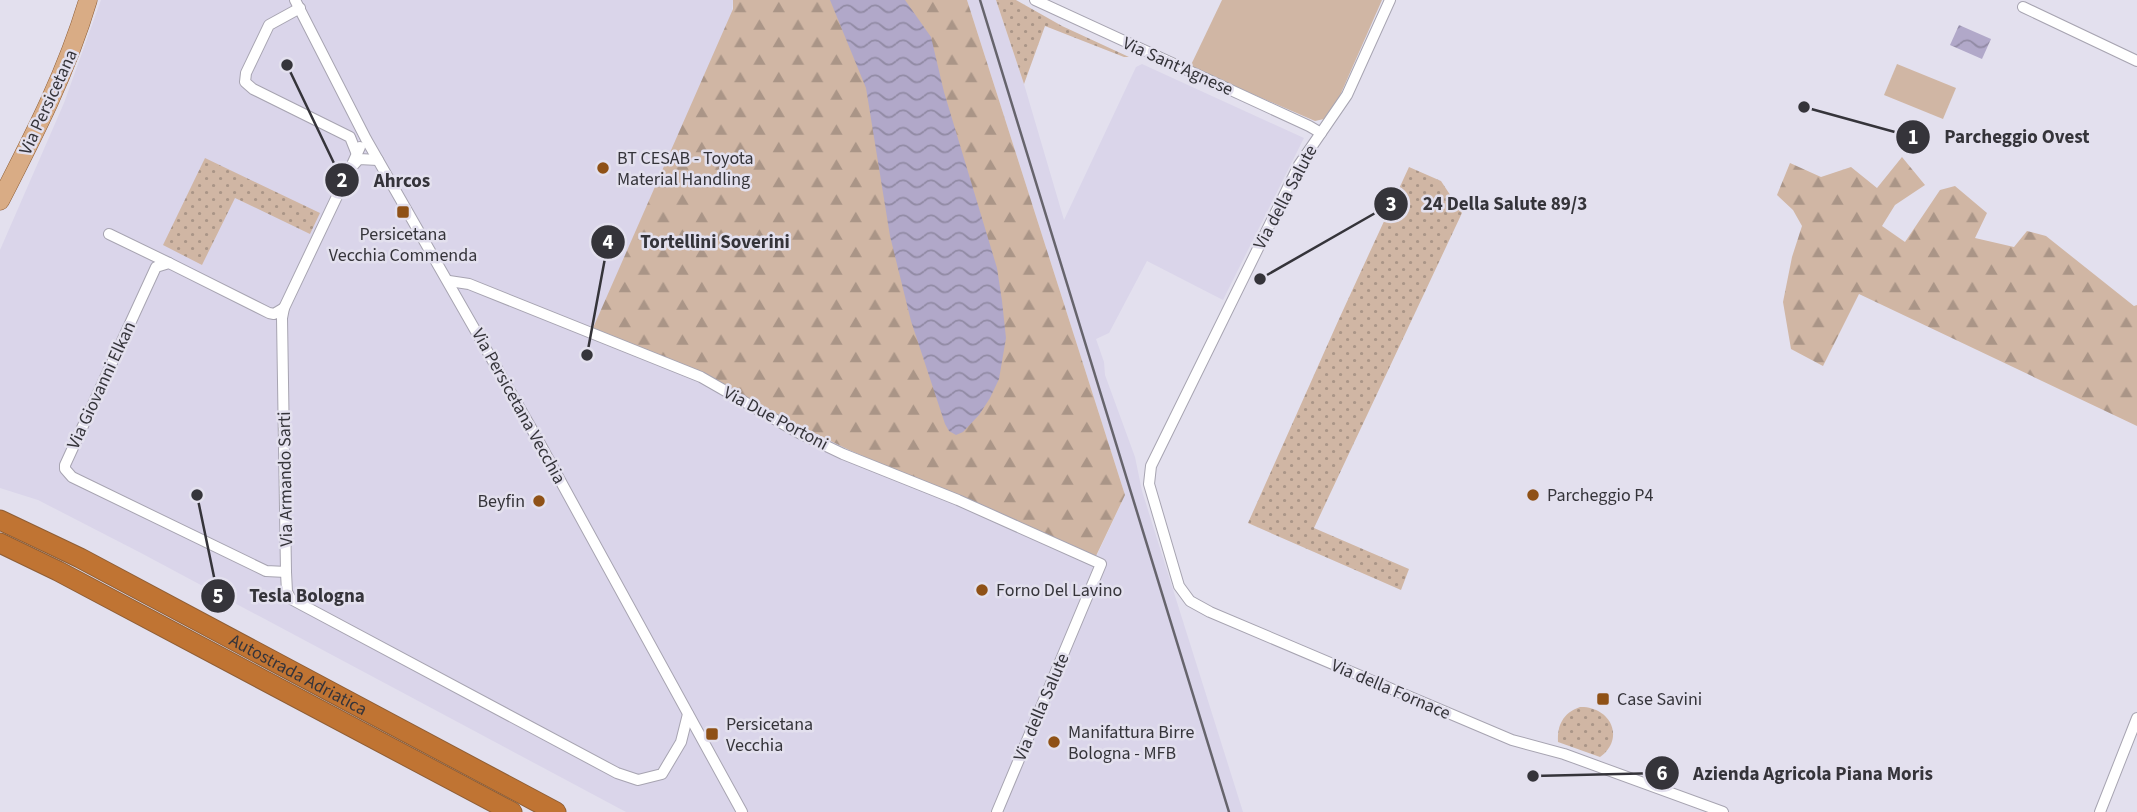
<svg xmlns="http://www.w3.org/2000/svg" width="2137" height="812" font-family="'Source Sans 3',sans-serif">
  <defs>
    <pattern id="grass-dots" width="8" height="8" patternUnits="userSpaceOnUse" patternTransform="scale(1.75)"><rect width="8" height="8" fill="#d0b6a4"/><path d="M2 2h.1M6 6h.1" fill="none" stroke="#aa9587" stroke-width="1.8" stroke-linecap="round"/></pattern>
    <pattern id="forest-firs" width="22" height="20" patternUnits="userSpaceOnUse" patternTransform="scale(1.75)"><rect width="22" height="20" fill="#d0b6a4"/><path d="M5 1l3.5 6h-7zM16 11l3.5 6h-7z" fill="#aa9587"/></pattern>
    <pattern id="water-waves" width="16" height="10" patternUnits="userSpaceOnUse" patternTransform="scale(1.75)"><rect width="16" height="10" fill="#b1a8c9"/><path d="M0 5q4-4 8 0t8 0" fill="none" stroke="#918aa4"/></pattern>
  </defs>
  <rect width="100%" height="100%" fill="#e3e0ee"/>
  <path fill="#dad5ea" d="M 101,0 L 733,0 L 703,374 L 790,421 L 849,450 L 1097,555 L 1125,495 L 967,0 L 996,0 L 1024,84 L 1064,220 L 1136,67 L 1142,64 L 1304,138 L 1223,300 L 1147,261 L 1109,333 L 1096,339 L 1104,362 L 1105,375 L 1135,457 L 1142,491 L 1243,812 L 626,812 L 141,553 L 38,500 L 0,488 L 0,250 L 64,103 Z"/>
  <g fill="url(#grass-dots)">
    <path d="M 996,0 L 1016,0 L 1062,26 L 1129,57 L 1124,57 L 1045,26 L 1024,84 Z"/>
    <path d="M 205,158 L 320,213 L 310,234 L 235,198 L 202,265 L 163,245 Z"/>
    <path d="M 1409,167 L 1441,181 L 1462,213 L 1314,528 L 1409,569 L 1401,590 L 1248,523 L 1339,319 Z"/>
    <path d="M 1580,707 C 1610,706 1626,738 1600,757 L 1558,742 C 1557,725 1563,713 1580,707 Z"/>
  </g>
  <g fill="url(#forest-firs)">
    <path d="M 733,0 L 967,0 L 1125,495 L 1096,556 L 849,450 L 790,421 L 703,374 L 593,328 L 733,9 Z"/>
    <path d="M 1902,157 L 1925,185 L 1895,205 L 1882,226 L 1905,242 L 1940,190 L 1955,186 L 1987,213 L 1975,238 L 2014,247 L 2027,231 L 2046,236 L 2134,306 L 2137,305 L 2137,426 L 1859,294 L 1823,366 L 1791,349 L 1783,302 L 1792,257 L 1802,226 L 1793,210 L 1777,195 L 1790,163 L 1821,177 L 1851,167 L 1877,188 Z"/>
  </g>
  <g fill="#d0b6a4">
    <path d="M 1222,0 L 1382,0 L 1338,100 L 1324,119 L 1315,121 L 1190,67 Z"/>
    <path d="M 1897,64 L 1956,88 L 1943,119 L 1884,95 Z"/>
  </g>
  <g fill="url(#water-waves)">
    <path d="M 830,0 L 905,0 L 931,37 L 944,92 L 997,268 L 1002,301 L 1006,338 L 999,379 L 990,398 L 979,415 L 963,432 L 956,435 L 949,431 L 945,424 L 911,321 L 890,236 L 866,88 Z"/>
    <path d="M 1959,25 L 1991,39 L 1982,59 L 1950,45 Z"/>
  </g>
  <g fill="none" stroke-linecap="round" stroke-linejoin="round">
    <defs>
      <g id="street">
        <path d="M 295,0 L 366,139 L 538,440 L 742,812"/>
        <path d="M 1035,0 L 1309,126 L 1321,133"/>
        <path d="M 1390,0 L 1347,95 L 1299,165 L 1151,466 L 1149,484 L 1179,586 L 1190,601 L 1210,612 L 1512,740 L 1564,754 L 1723,812"/>
        <path d="M 2023,7 L 2137,61"/>
        <path d="M 300,8 L 269,25 L 246,73 L 245,82 L 253,89 L 350,137 L 356,152"/>
        <path d="M 360,147 L 350,169 L 359,159 L 378,160"/>
        <path d="M 350,169 L 284,308 L 282,318 L 286,572 L 287,592 L 291,599 L 617,773 L 638,780 L 662,774 L 681,742 L 688,714"/>
        <path d="M 109,234 L 169,263"/>
        <path d="M 449,281 L 469,284 L 701,377 L 797,432 L 843,454 L 958,500 L 1101,564 L 997,812"/>
        <path d="M 284,308 L 274,314 L 269,313 L 169,263 L 156,267 L 65,465 L 65,469 L 72,477 L 266,571 L 286,572"/>
        <path d="M 2100,812 L 2137,718"/>
      </g>
      <path id="primary" d="M 0,201 C 34,135 67,71 88,0"/>
      <g id="highway">
        <path id="s1" d="M 0,520 L 80,558 L 556,812"/>
        <path d="M 0,543 L 58,571 L 512,812"/>
      </g>
    </defs>
    <use href="#street" stroke="#a7a4b1" stroke-width="12"/>
    <use href="#primary" stroke="#8f5e35" stroke-width="19"/>
    <use href="#highway" stroke="#8f5e35" stroke-width="21"/>
    <use href="#street" stroke="#fff" stroke-width="10"/>
    <use href="#primary" stroke="#d9ac85" stroke-width="18"/>
    <use href="#highway" stroke="#c07433" stroke-width="19"/>
    <path stroke="#66646c" stroke-width="2.5" d="M 980,0 L 1229,812"/>
  </g>
  <g fill="#8f5116" stroke="#e3e0ee" stroke-width="2.5">
    <circle cx="603" cy="168" r="7"/>
    <rect x="396" y="205" width="14" height="14" rx="3.5"/>
    <circle cx="1533" cy="495" r="7"/>
    <circle cx="539" cy="501" r="7"/>
    <circle cx="982" cy="590" r="7"/>
    <rect x="1596" y="692" width="14" height="14" rx="3.5"/>
    <rect x="705" y="727" width="14" height="14" rx="3.5"/>
    <circle cx="1054" cy="742" r="7"/>
  </g>
  <g text-anchor="middle" stroke-width="5" stroke-linejoin="round" paint-order="stroke">
    <g font-size="18" fill="#35343a" stroke="#e3e0ee">
      <text transform="translate(1178 66) rotate(24)" y="6">Via Sant'Agnese</text>
      <text transform="translate(48 102) rotate(-65)" y="6">Via Persicetana</text>
      <text transform="translate(1285 197) rotate(-62)" y="6">Via della Salute</text>
      <text transform="translate(101 385) rotate(-65)" y="6">Via Giovanni Elkan</text>
      <text transform="translate(519 406) rotate(61)" y="6">Via Persicetana Vecchia</text>
      <text transform="translate(776 418) rotate(28)" y="6">Via Due Portoni</text>
      <text transform="translate(285 479) rotate(-91)" y="6">Via Armando Sarti</text>
      <text dy="6" stroke="none"><textPath href="#s1" startOffset="336">Autostrada Adriatica</textPath></text>
      <text transform="translate(1391 689) rotate(23)" y="6">Via della Fornace</text>
      <text transform="translate(1041 707) rotate(-67)" y="6">Via della Salute</text>
    </g>
    <g font-size="18" fill="#35343a" stroke="#e3e0ee" text-anchor="start">
      <text x="617" y="164">BT CESAB - Toyota<tspan x="617" dy="21">Material Handling</tspan></text>
      <text x="403" y="240" text-anchor="middle">Persicetana<tspan x="403" dy="21">Vecchia Commenda</tspan></text>
      <text x="1547" y="501">Parcheggio P4</text>
      <text x="525" y="507" text-anchor="end">Beyfin</text>
      <text x="996" y="596">Forno Del Lavino</text>
      <text x="1617" y="705">Case Savini</text>
      <text x="726" y="730">Persicetana<tspan x="726" dy="21">Vecchia</tspan></text>
      <text x="1068" y="738">Manifattura Birre<tspan x="1068" dy="21">Bologna - MFB</tspan></text>
    </g>
  </g>
  <path fill="none" stroke="#35343a" stroke-width="2.5" d="M1804 107L1913 137M287 65L342 180M1260 279L1391 204M587 355L608 242M197 495L218 596M1533 776L1662 773"/>
  <g fill="#35343a" stroke="#e3e0ee" stroke-width="2.5">
    <circle cx="1804" cy="107" r="7"/>
    <circle cx="287" cy="65" r="7"/>
    <circle cx="1260" cy="279" r="7"/>
    <circle cx="587" cy="355" r="7"/>
    <circle cx="197" cy="495" r="7"/>
    <circle cx="1533" cy="776" r="7"/>
    <circle cx="1913" cy="137" r="18"/>
    <circle cx="342" cy="180" r="18"/>
    <circle cx="1391" cy="204" r="18"/>
    <circle cx="608" cy="242" r="18"/>
    <circle cx="218" cy="596" r="18"/>
    <circle cx="1662" cy="773" r="18"/>
  </g>
  <g font-size="21" text-anchor="middle" font-weight="bold" fill="#fff">
    <text x="1913" y="144">1</text>
    <text x="342" y="187">2</text>
    <text x="1391" y="211">3</text>
    <text x="608" y="249">4</text>
    <text x="218" y="603">5</text>
    <text x="1662" y="780">6</text>
  </g>
  <g font-size="19" text-anchor="middle" font-weight="bold" fill="#35343a" stroke="#e3e0ee" stroke-width="5" stroke-linejoin="round" paint-order="stroke">
    <text x="2017" y="143">Parcheggio Ovest</text>
    <text x="402" y="187">Ahrcos</text>
    <text x="1505" y="210">24 Della Salute 89/3</text>
    <text x="715" y="248">Tortellini Soverini</text>
    <text x="307" y="602">Tesla Bologna</text>
    <text x="1813" y="780">Azienda Agricola Piana Moris</text>
  </g>
</svg>
